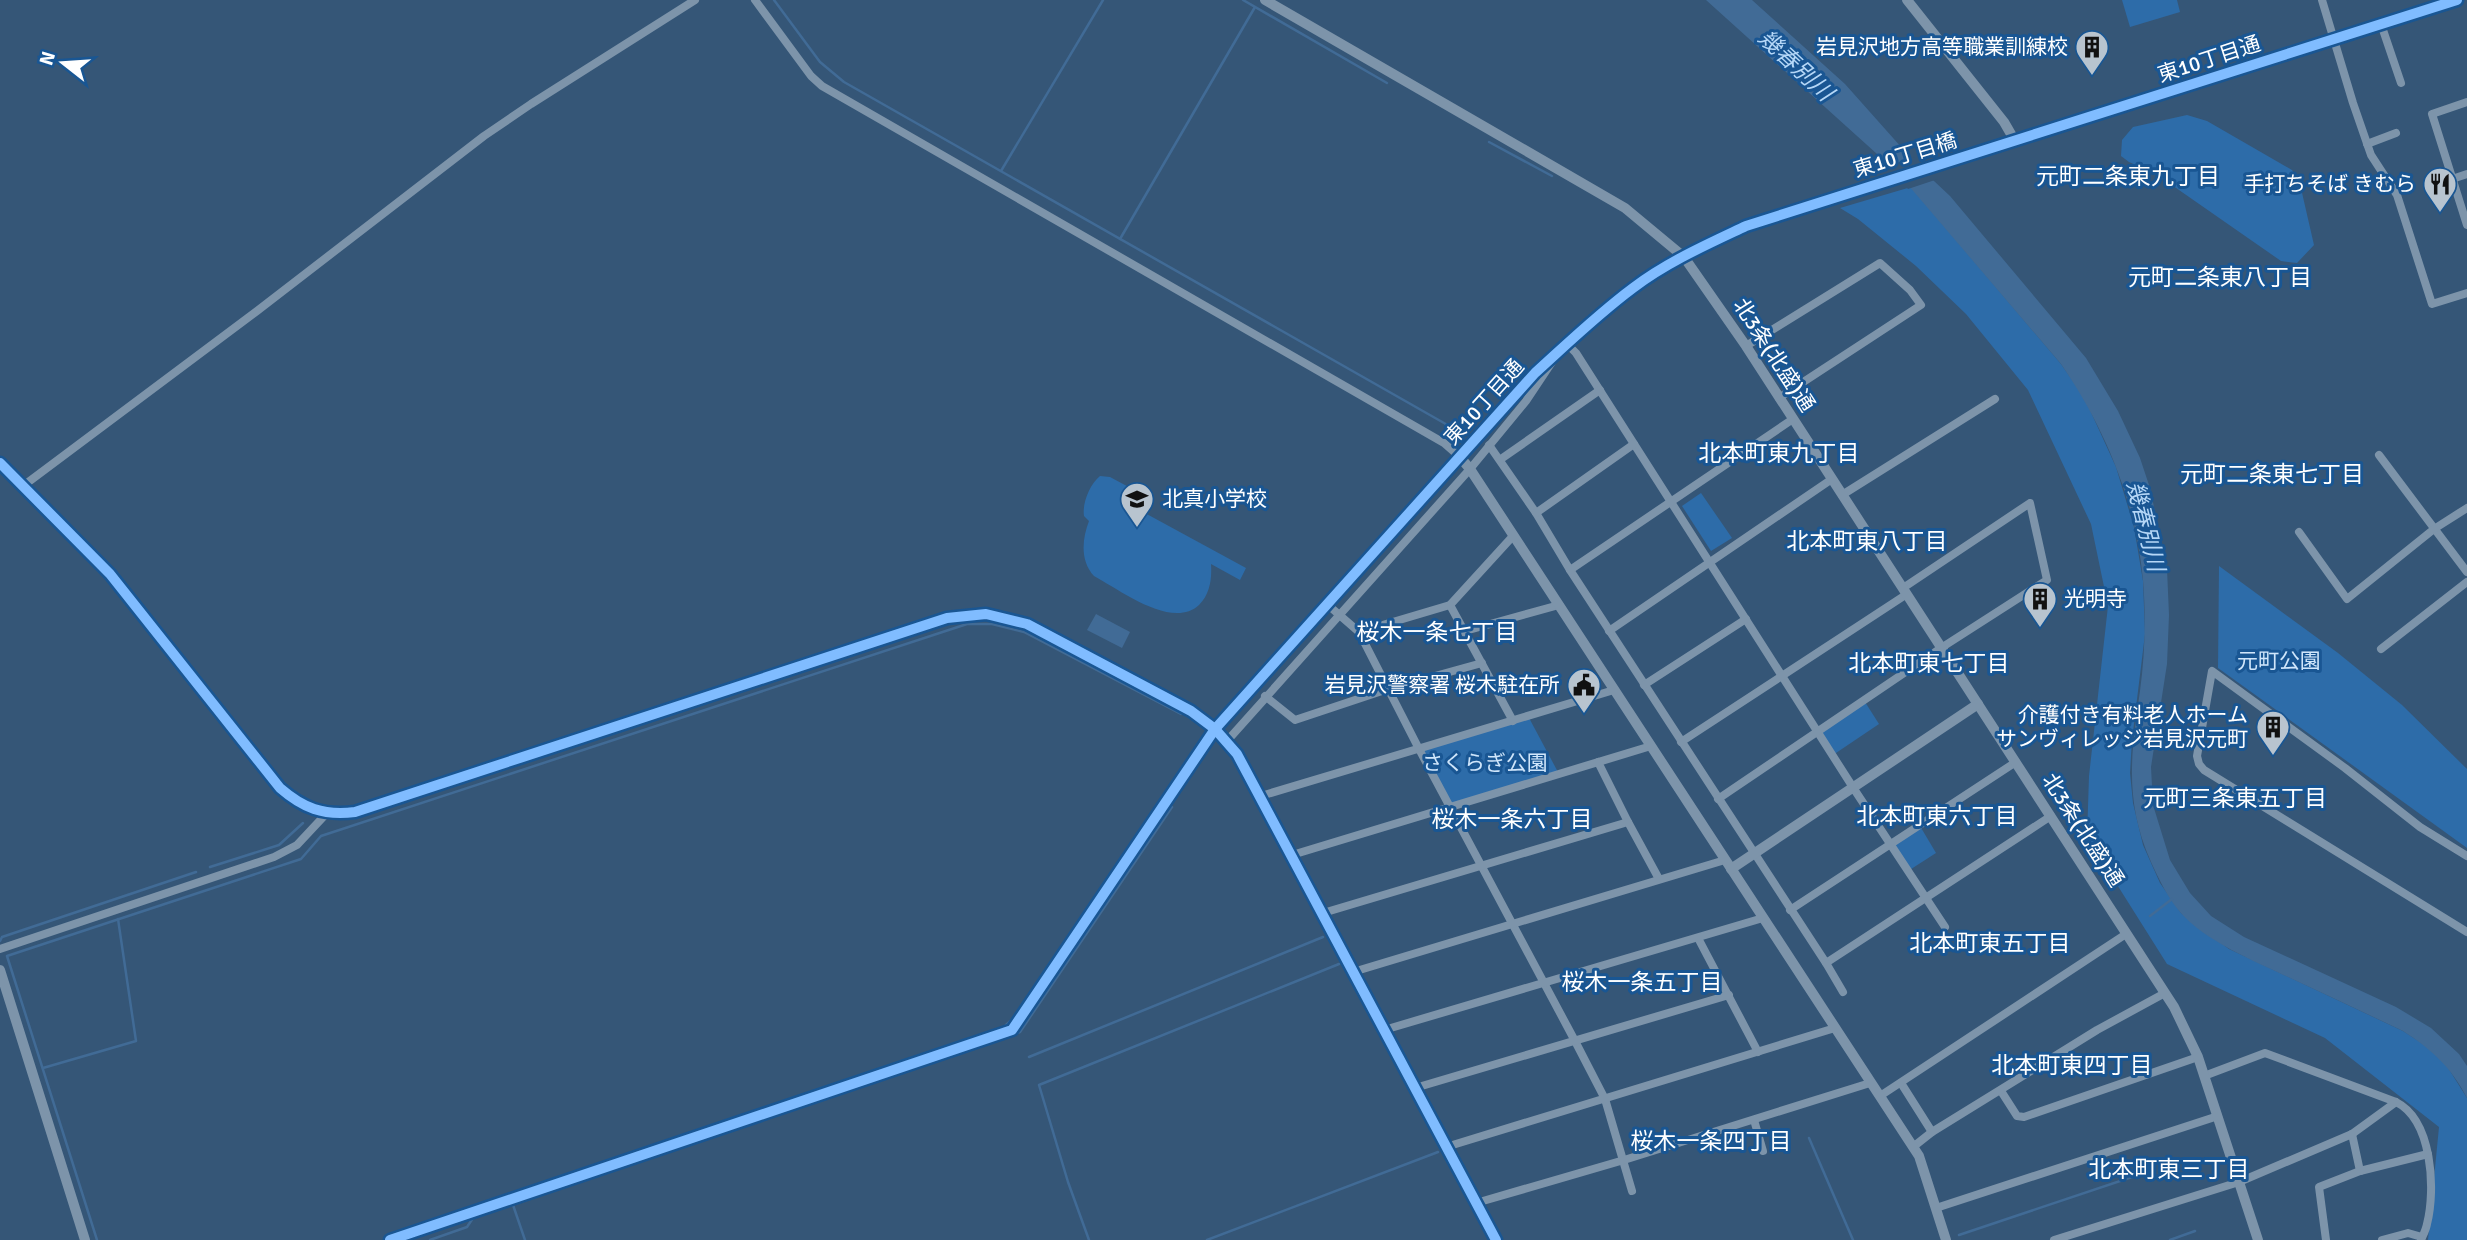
<svg xmlns="http://www.w3.org/2000/svg" width="2467" height="1240" font-family="Signika,'Noto Sans JP',sans-serif">
  <rect width="100%" height="100%" fill="#355677"/>
  <g fill="#2d6ca9">
    <path d="M 2122,0 L 2177,0 L 2180,12 L 2130,27 Z"/>
    <path d="M 2187,115 L 2207,121 L 2292,170 L 2300,184 L 2314,245 L 2297,263 L 2281,261 L 2156,174 L 2129,162 L 2121,156 L 2122,140 L 2133,127 Z"/>
    <path d="M 1911,187 L 2061,364 L 2084,397 L 2116,467 L 2134,527 L 2143,581 L 2145,634 L 2132,740 L 2130,773 L 2133,803 L 2143,845 L 2160,883 L 2181,913 L 2229,949 L 2403,1031 L 2426,1046 L 2445,1063 L 2467,1098 L 2467,1240 L 2428,1240 L 2439,1127 L 2325,1038 L 2167,964 L 2087,837 L 2089,776 L 2108,606 L 2091,524 L 2028,390 L 1966,314 L 1916,266 L 1858,219 L 1840,208 Z"/>
    <path d="M 1100,476 L 1110,477 L 1138,492 L 1132,506 L 1246,568 L 1240,580 L 1211,564 C 1212,579 1210,594 1199,605 C 1172,630 1120,590 1094,576 C 1080,561 1082,539 1089,521 L 1084,516 C 1082,503 1090,484 1100,476 Z"/>
    <path d="M 1701,493 L 1732,538 L 1711,551 L 1682,506 Z"/>
    <path d="M 2219,566 L 2338,653 L 2402,705 L 2467,769 L 2467,848 L 2218,668 Z"/>
    <path d="M 1865,702 L 1879,724 L 1833,755 L 1819,732 Z"/>
    <path d="M 1528,716 L 1559,774 L 1450,807 L 1419,749 Z"/>
    <path d="M 1920,826 L 1936,853 L 1908,871 L 1892,844 Z"/>
  </g>
  <g fill="#416b96">
    <path d="M 1706,0 L 1752,0 L 1845,84 L 1918,166 L 1950,196 L 2086,358 L 2118,411 L 2140,458 L 2150,488 L 2167,569 L 2169,615 L 2167,664 L 2151,767 L 2153,805 L 2170,860 L 2190,893 L 2211,916 L 2244,937 L 2396,1007 L 2431,1028 L 2459,1054 L 2467,1066 L 2467,1098 C 2452,1068 2431,1049 2403,1031 C 2365,1013 2327,995 2288,977 C 2254,961 2205,941 2180,912 C 2167,897 2159,879 2151,862 C 2124,801 2131,754 2140,691 C 2145,654 2146,617 2143,580 C 2136,502 2105,428 2061,364 L 1897,172 Z"/>
    <path d="M 1096,614 L 1130,632 L 1122,648 L 1087,630 Z"/>
  </g>
  <path fill="#355677" d="M 1915,157 L 1938,179 L 1908,189 L 1887,166 Z"/>
  <g fill="none" stroke-linecap="round" stroke-linejoin="round">
    <g stroke="#416b96" stroke-width="2.5">
      <path d="M 774,0 L 820,62 L 844,82 L 1451,427"/>
      <path d="M 1243,0 L 1387,83"/>
      <path d="M 1489,142 L 1552,176"/>
      <path d="M 1001,171 L 1103,0"/>
      <path d="M 1120,239 L 1255,7"/>
      <path d="M 210,867 L 279,845 L 303,823"/>
      <path d="M 2150,916 L 2172,899"/>
      <path d="M 0,941 L 2,937 L 196,872"/>
      <path d="M 1006,1025 L 1018,1014"/>
      <path d="M 1029,1057 L 1323,937"/>
      <path d="M 43,1068 L 136,1041 L 118,919"/>
      <path d="M 1809,1138 L 1853,1240"/>
      <path d="M 513,1205 L 525,1240"/>
      <path d="M 1959,1235 L 2153,1170"/>
      <path d="M 97,1240 L 7,956 L 301,859 L 321,836 L 967,624 L 992,624 L 1024,632 L 1181,714"/>
      <path d="M 430,1240 L 467,1227 L 473,1218 L 1020,1032 L 1172,807"/>
      <path d="M 1089,1240 L 1068,1182 L 1039,1085 L 1339,964"/>
      <path d="M 1207,1240 L 1438,1152"/>
      <path d="M 2170,1240 L 2195,1231"/>
    </g>
    <g stroke="#7d94aa" stroke-width="8">
      <path d="M 755,0 L 811,76 L 822,86 L 1444,443 L 1460,457"/>
      <path d="M 2322,0 L 2353,103 L 2371,155 L 2397,195 L 2432,304 L 2467,293"/>
      <path d="M 2381,24 L 2401,83"/>
      <path d="M 2467,102 L 2432,114 L 2467,225"/>
      <path d="M 2367,144 L 2396,133"/>
      <path d="M 2452,179 L 2467,174"/>
      <path d="M 1567,344 L 1576,353 L 1854,789 L 1945,927"/>
      <path d="M 1746,346 L 1880,263 L 1910,290 L 1921,305 L 1779,398"/>
      <path d="M 1489,445 L 1536,513 L 1570,570 L 1826,963 L 2051,816"/>
      <path d="M 2379,455 L 2467,572"/>
      <path d="M 1501,459 L 1600,390"/>
      <path d="M 23,486 L 257,311 L 484,136 L 531,104 L 695,0"/>
      <path d="M 1842,495 L 1995,399"/>
      <path d="M 1536,513 L 1634,444"/>
      <path d="M 2299,532 L 2347,599 L 2434,529 L 2467,508"/>
      <path d="M 1570,570 L 1793,419"/>
      <path d="M 1328,605 L 1359,632 L 1419,749 L 1575,1041 L 1605,1099 L 1632,1191"/>
      <path d="M 1450,605 L 1513,721"/>
      <path d="M 1465,631 L 1559,605"/>
      <path d="M 1609,631 L 1832,479"/>
      <path d="M 1359,632 L 1450,605 L 1513,536"/>
      <path d="M 2381,649 L 2467,582"/>
      <path d="M 1644,685 L 1746,619"/>
      <path d="M 1265,696 L 1295,720 L 1388,689 L 1482,663"/>
      <path d="M 1227,741 L 1470,469 L 1526,401 L 1552,362"/>
      <path d="M 1681,742 L 1907,594"/>
      <path d="M 1598,762 L 1628,822"/>
      <path d="M 1261,796 L 1614,690"/>
      <path d="M 1718,799 L 1941,648 L 2047,580 L 2030,503 L 1903,588"/>
      <path d="M 1292,855 L 1651,746"/>
      <path d="M 2467,856 L 2420,827 L 2345,768 L 2212,671 L 2197,756 L 2199,764 L 2204,770 L 2467,932"/>
      <path d="M 1790,910 L 2016,762"/>
      <path d="M 1323,913 L 1628,822 L 1659,879"/>
      <path d="M 1698,938 L 1758,1052"/>
      <path d="M 0,949 L 274,857 L 297,845 L 326,814"/>
      <path d="M 1826,963 L 1843,992"/>
      <path d="M 1353,972 L 1725,860"/>
      <path d="M 1384,1030 L 1763,918"/>
      <path d="M 2204,1076 L 2265,1053 L 2396,1102 C 2432,1120 2436,1188 2427,1224 C 2426,1230 2423,1235 2421,1240"/>
      <path d="M 1901,1083 L 1932,1132"/>
      <path d="M 1415,1088 L 1729,995"/>
      <path d="M 2001,1091 L 2017,1116 L 2024,1117 L 2198,1057"/>
      <path d="M 1880,1096 L 2126,934"/>
      <path d="M 1754,1120 L 1763,1151"/>
      <path d="M 2352,1134 L 2360,1171"/>
      <path d="M 1446,1147 L 1835,1028"/>
      <path d="M 1913,1147 L 1932,1132 L 2097,1030 L 2165,993"/>
      <path d="M 1476,1203 L 1624,1160 L 1870,1083"/>
      <path d="M 1936,1208 L 2218,1116"/>
      <path d="M 390,1240 L 1012,1030 L 1215,729 L 1519,390 L 1557,353"/>
      <path d="M 2054,1240 L 2239,1182 L 2352,1134 L 2396,1102"/>
      <path d="M 2326,1240 L 2319,1187 L 2360,1171 L 2428,1154"/>
      <path d="M 2382,1240 L 2408,1233 L 2422,1237"/>
    </g>
    <g stroke="#7d94aa" stroke-width="10">
      <path d="M 1265,0 L 1625,208 L 1684,257 L 1746,346 L 2174,1007 L 2198,1057 L 2258,1240"/>
      <path d="M 1907,0 L 2004,122 L 2015,141"/>
      <path d="M 1557,353 C 1585,327 1613,301 1645,279 C 1676,258 1712,242 1746,226 L 2457,0"/>
      <path d="M 1460,457 L 1470,469 L 1919,1156 L 1946,1240"/>
      <path d="M 0,463 L 110,574 L 280,788 C 303,808 323,816 355,812 L 947,618 L 986,614 L 1027,624 L 1191,711 L 1215,729 L 1237,754 L 1496,1240"/>
      <path d="M 1731,869 L 1978,704"/>
      <path d="M 0,970 L 85,1240"/>
    </g>
    <defs>
      <g id="cycleway">
        <path d="M 0,463 L 110,574 L 280,788 C 303,808 323,816 355,812 L 947,618 L 986,614 L 1027,624 L 1191,711 L 1215,729 L 1237,754 L 1496,1240"/>
        <path d="M 390,1240 L 1012,1030 L 1215,729 L 1535,373 C 1567,344 1598,314 1633,288 C 1667,262 1708,244 1746,226 L 2457,0"/>
      </g>
    </defs>
    <use href="#cycleway" stroke="#195693" stroke-width="15"/>
    <use href="#cycleway" stroke="#80bcff" stroke-width="10"/>
  </g>
  <defs>
    <symbol id="building-pin" viewBox="-11 -11 22 30"><path d="M0 17L-7.5 6A9.5 9.5 0 1 1 7.5 6Z" fill="#b8c4cf" stroke="#195693"/><path d="M-4-6H4V6H1V3H-1V6H-4ZM-2.5-4.3h1.7v1.8h-1.7ZM.8-4.3h1.7v1.8H.8ZM-2.5-1h1.7V.8h-1.7ZM.8-1h1.7V.8H.8Z" fill="#111"/></symbol>
    <symbol id="restaurant-pin" viewBox="-11 -11 22 30"><path d="M0 17L-7.5 6A9.5 9.5 0 1 1 7.5 6Z" fill="#b8c4cf" stroke="#195693"/><path d="M-5-6h1v4h1v-4h1v4h1v-4h1v5L-1.5 .5V6h-2V.5L-5-1ZM5-6V6H3V1.5H1.5Q1.5-4 5-6Z" fill="#111"/></symbol>
    <symbol id="school-pin" viewBox="-11 -11 22 30"><path d="M0 17L-7.5 6A9.5 9.5 0 1 1 7.5 6Z" fill="#b8c4cf" stroke="#195693"/><path d="M0-5L7-2L0 1L-7-2ZM-4 1L0 2.5L4 1V4Q0 6-4 4Z" fill="#111"/></symbol>
    <symbol id="civic-pin" viewBox="-11 -11 22 30"><path d="M0 17L-7.5 6A9.5 9.5 0 1 1 7.5 6Z" fill="#b8c4cf" stroke="#195693"/><path d="M-.6-6.5H3V-4.5H.6V-3L4-1V1h2V6H-6V1h2V-1L-.6-3ZM-1.2 2.5V6h2.4V2.5Z" fill="#111"/></symbol>
  </defs>
  <g fill-rule="evenodd">
    <use href="#building-pin" x="2073" y="28" width="38" height="52"/>
    <use href="#restaurant-pin" x="2421" y="165" width="38" height="52"/>
    <use href="#school-pin" x="1118" y="480" width="38" height="52"/>
    <use href="#building-pin" x="2021" y="580" width="38" height="52"/>
    <use href="#civic-pin" x="1565" y="666" width="38" height="52"/>
    <use href="#building-pin" x="2254" y="708" width="38" height="52"/>
  </g>
  <g text-anchor="middle" stroke-width="6" stroke-linejoin="round" paint-order="stroke">
    <g font-size="21" fill="#fff" stroke="#195693" text-anchor="end">
      <text x="2068" y="54">岩見沢地方高等職業訓練校</text>
      <text x="2416" y="191">手打ちそば きむら</text>
      <text x="1162" y="506" text-anchor="start">北真小学校</text>
      <text x="2064" y="606" text-anchor="start">光明寺</text>
      <text x="1560" y="692">岩見沢警察署 桜木駐在所</text>
      <text x="2248" y="722">介護付き有料老人ホーム<tspan x="2248" dy="24">サンヴィレッジ岩見沢元町</tspan></text>
    </g>
    <g font-size="21" fill="#fff" stroke="#195693">
      <text transform="translate(2209 59) rotate(-18)" y="7">東10丁目通</text>
      <text transform="translate(1905 155) rotate(-17)" y="7">東10丁目橋</text>
      <text transform="translate(1774 355) rotate(57)" y="7">北3条(北盛)通</text>
      <text transform="translate(1484 402) rotate(-48)" y="7">東10丁目通</text>
      <text transform="translate(2083 830) rotate(57)" y="7">北3条(北盛)通</text>
    </g>
    <g font-size="21" fill="#d0e6fb" stroke="#195693">
      <text x="2279" y="668">元町公園</text>
      <text x="1485" y="770">さくらぎ公園</text>
    </g>
    <g font-size="23" font-style="italic" fill="#b5d7f7" stroke="#195693">
      <text transform="translate(1796 65) rotate(43)" y="8">幾春別川</text>
      <text transform="translate(2146 526) rotate(76)" y="8">幾春別川</text>
    </g>
    <g font-size="23" fill="#fff" stroke="#195693">
      <text x="2128" y="184">元町二条東九丁目</text>
      <text x="2220" y="285">元町二条東八丁目</text>
      <text x="1779" y="461">北本町東九丁目</text>
      <text x="2272" y="482">元町二条東七丁目</text>
      <text x="1867" y="549">北本町東八丁目</text>
      <text x="1437" y="640">桜木一条七丁目</text>
      <text x="1929" y="671">北本町東七丁目</text>
      <text x="2235" y="806">元町三条東五丁目</text>
      <text x="1937" y="824">北本町東六丁目</text>
      <text x="1512" y="827">桜木一条六丁目</text>
      <text x="1990" y="951">北本町東五丁目</text>
      <text x="1642" y="990">桜木一条五丁目</text>
      <text x="2072" y="1073">北本町東四丁目</text>
      <text x="1711" y="1149">桜木一条四丁目</text>
      <text x="2169" y="1177">北本町東三丁目</text>
    </g>
  </g>
  <g transform="translate(63 63) rotate(287)" stroke="#195693" stroke-width="5" paint-order="stroke">
  <path d="M0-5L12 26L0 18L-12 26Z" fill="#ffffff"/>
  <text y="-10" font-size="19" font-weight="bold" text-anchor="middle" fill="#ffffff">N</text>
  </g>
</svg>
